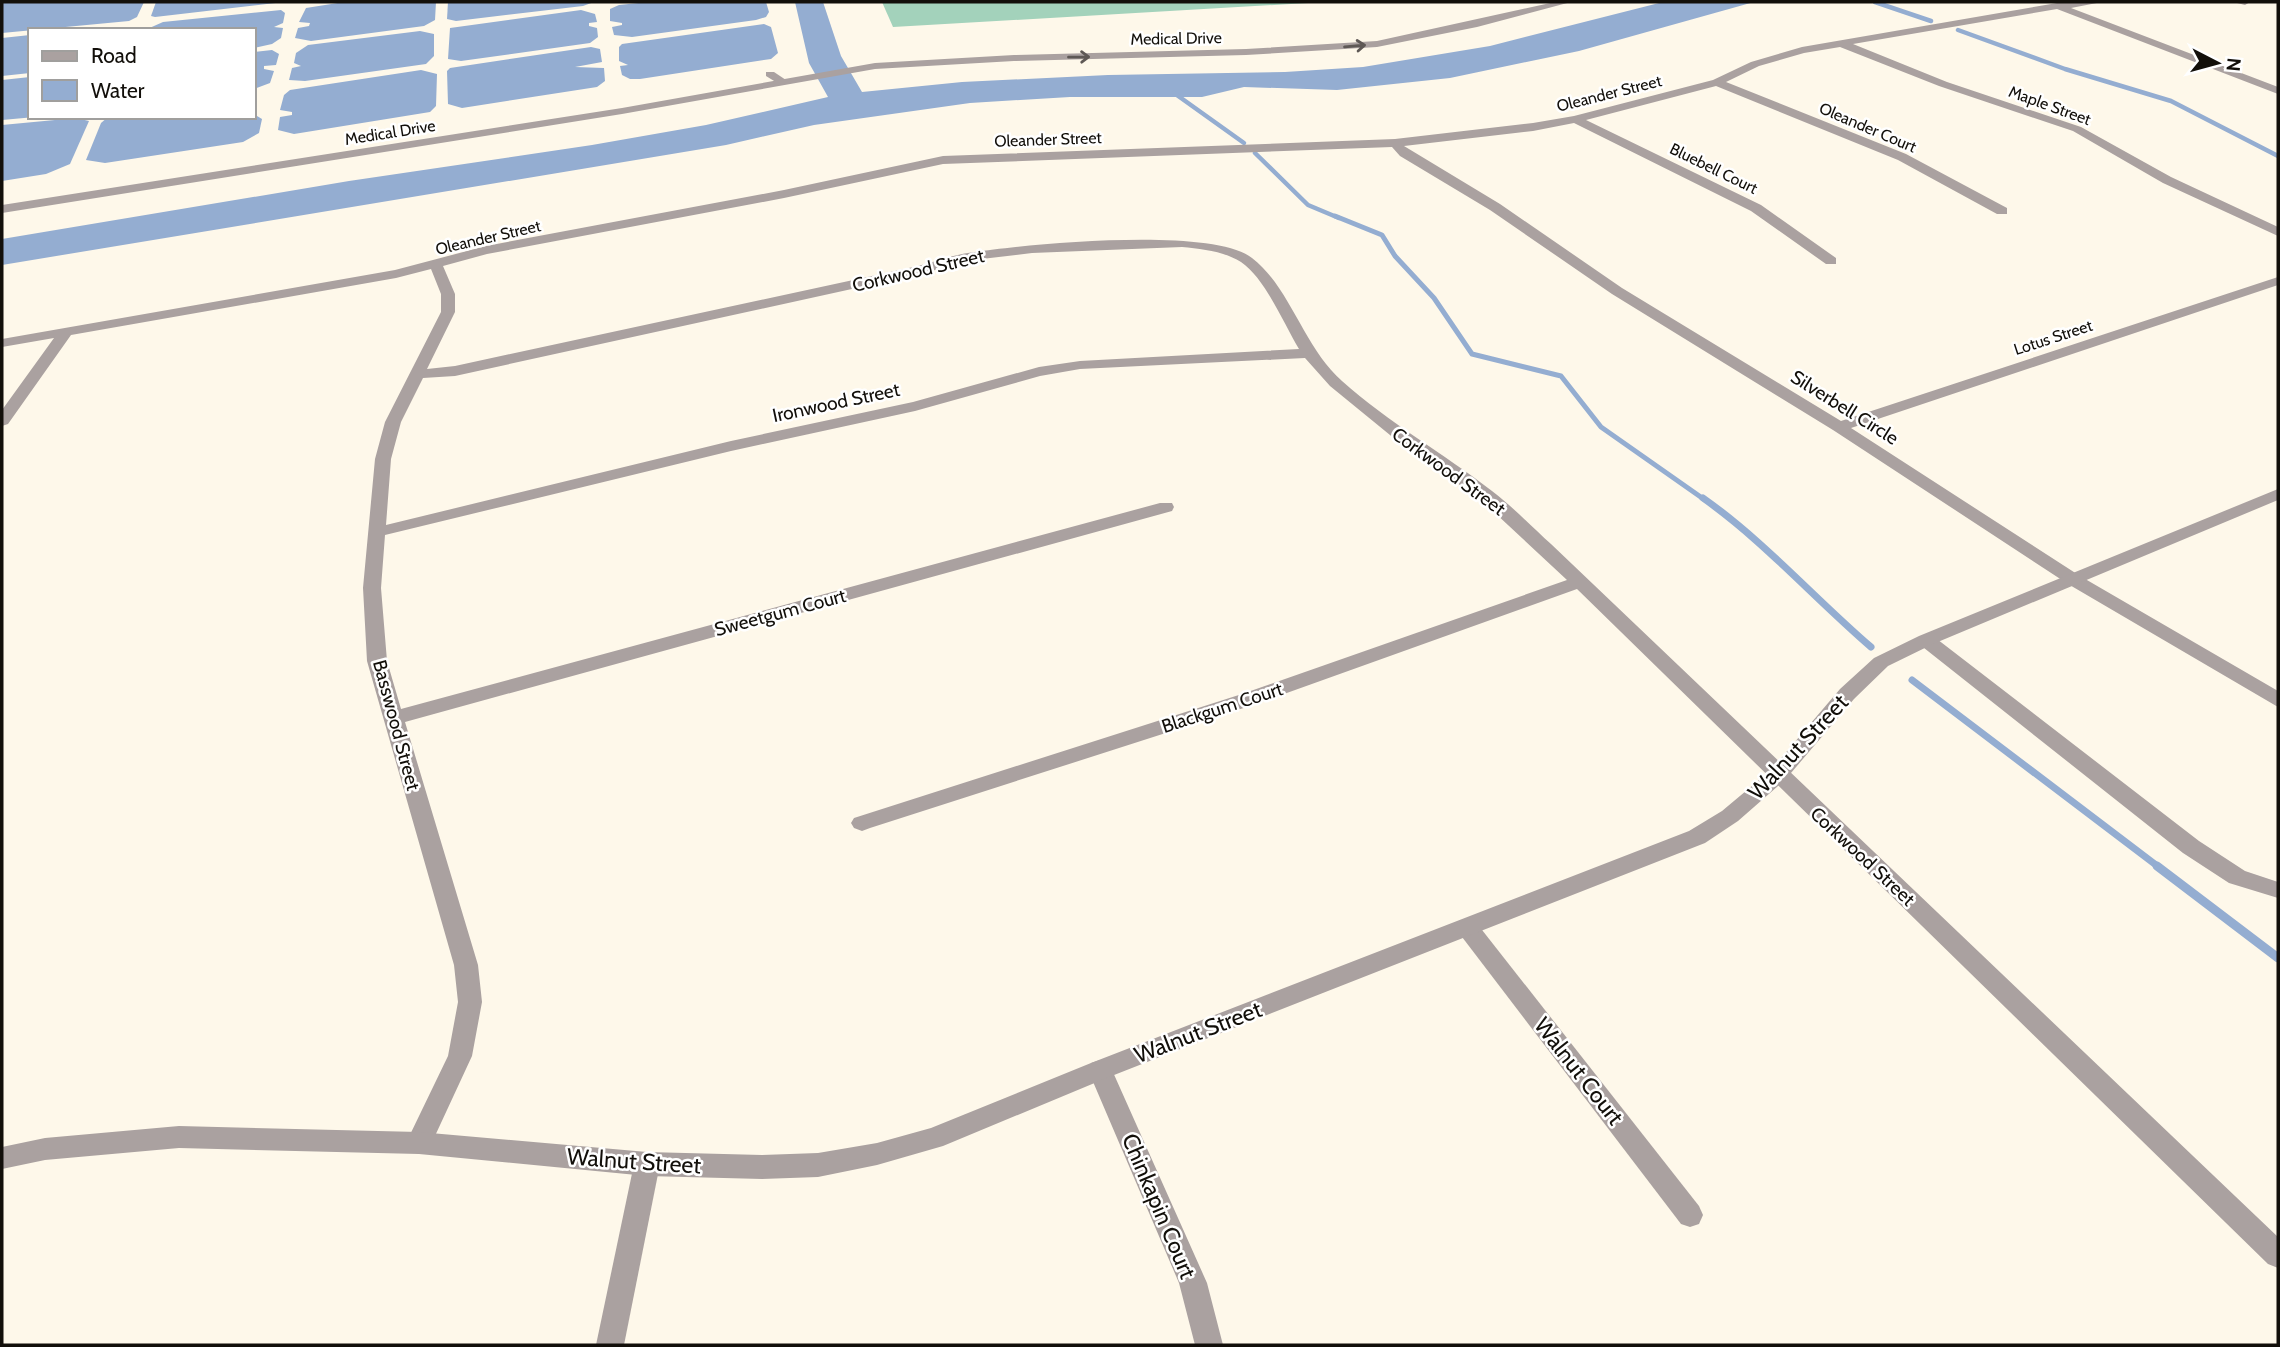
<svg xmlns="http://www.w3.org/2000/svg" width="2280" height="1347" font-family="Cabin,sans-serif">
  <rect width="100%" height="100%" fill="#fef8ea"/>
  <path fill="#a3d2bb" d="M 882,2 L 1325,2 L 893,27 Z"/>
  <g fill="#94add1">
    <path d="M 2,2 L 144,2 L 137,17 L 129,21 L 2,33 Z"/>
    <path d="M 156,2 L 284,2 L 155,17 L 151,16 Z"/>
    <path d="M 344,2 L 436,2 L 435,20 L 424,26 L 311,41 L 295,38 L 298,28 L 309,26 L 310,23 L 299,22 L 306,8 Z"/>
    <path d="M 448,2 L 594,2 L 583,6 L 456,21 L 447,19 Z"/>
    <path d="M 648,2 L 766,2 L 769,12 L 766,17 L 756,20 L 632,37 L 614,35 L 612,27 L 622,25 L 622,23 L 610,21 L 610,9 L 619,5 Z"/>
    <path d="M 795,2 L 823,2 L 841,56 L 862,92 L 962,82 L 1108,75 L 1285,72 L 1363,67 L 1490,46 L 1663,2 L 1754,2 L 1579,51 L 1450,78 L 1337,90 L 1244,87 L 1202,97 L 1070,97 L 970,103 L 814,125 L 726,145 L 2,265 L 2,239 L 349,181 L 592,145 L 706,125 L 828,97 L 809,63 Z"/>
    <path d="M 281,10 L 285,13 L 283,23 L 274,27 L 283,28 L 281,38 L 272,44 L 254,48 L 254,30 L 145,30 L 163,22 Z"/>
    <path d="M 581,10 L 595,14 L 597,22 L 589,23 L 589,26 L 597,28 L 598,37 L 590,43 L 461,61 L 448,59 L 450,28 Z"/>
    <path d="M 764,24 L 771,27 L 778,53 L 771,59 L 640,79 L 630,79 L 622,75 L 620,66 L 628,65 L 619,61 L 619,47 L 622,44 Z"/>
    <path d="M 420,31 L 434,34 L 434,56 L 426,64 L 305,81 L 289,80 L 292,68 L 301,66 L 294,63 L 296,53 L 308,45 Z"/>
    <path d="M 30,35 L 30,73 L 2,76 L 2,38 Z"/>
    <path d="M 591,47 L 600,49 L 602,62 L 575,67 L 604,68 L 605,81 L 597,87 L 462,108 L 448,104 L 447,71 L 450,68 Z"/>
    <path d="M 272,50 L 279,54 L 276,65 L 264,66 L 264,69 L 274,71 L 270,83 L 254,89 L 254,52 Z"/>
    <path d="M 421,70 L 437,74 L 436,106 L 430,112 L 294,134 L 278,130 L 280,117 L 292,115 L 292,112 L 280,110 L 284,95 L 290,90 Z"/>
    <path d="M 30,77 L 30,117 L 35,117 L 2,120 L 2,80 Z"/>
    <path d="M 257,116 L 262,119 L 259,133 L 243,142 L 105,163 L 86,160 L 101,123 L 108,117 Z"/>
    <path d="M 76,118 L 89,121 L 70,164 L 46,174 L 2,181 L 2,125 Z"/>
  </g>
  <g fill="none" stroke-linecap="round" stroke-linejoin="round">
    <g stroke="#94add1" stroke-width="4.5">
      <path d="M 1875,2 L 1931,21"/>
      <path d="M 1958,30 L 2065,69 L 2171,101 L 2278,156"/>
      <path d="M 1174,93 L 1244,143"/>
      <path d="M 1255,153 L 1308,205 L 1339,218"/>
    </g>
    <path stroke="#94add1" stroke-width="5" d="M 1335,216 L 1382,235 L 1395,256 L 1434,298 L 1472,354 L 1561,376 L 1601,427 L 1705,500"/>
    <g stroke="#94add1" stroke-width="7">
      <path d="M 1703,498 C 1764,541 1814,598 1871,647"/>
      <path d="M 1912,680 L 2160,868"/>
    </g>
    <path stroke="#94add1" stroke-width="9" d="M 2157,866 L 2278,958"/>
    <g fill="#aaa1a0" fill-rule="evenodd">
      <path d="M 2102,2 L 2071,8 L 2278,87 L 2278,94 L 2057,9 L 1853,44 L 1947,82 L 2081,127 L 2171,177 L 2278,227 L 2278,236 L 2163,183 L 2073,131 L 1939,86 L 1840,47 L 1804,53 L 1759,66 L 1726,82 L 1906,154 L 2007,208 L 2007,214 L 1997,214 L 1898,160 L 1716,86 L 1586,120 L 1761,205 L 1836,258 L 1836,264 L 1826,264 L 1751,211 L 1574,123 L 1533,131 L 1404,146 L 1500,204 L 1622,288 L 1841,421 L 2278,277 L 2278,285 L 1851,428 L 2080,576 L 2278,691 L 2278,707 L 2068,584 L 1833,430 L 1612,294 L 1490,210 L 1400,156 L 1392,147 L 943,164 L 784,198 L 487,254 L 443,266 L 455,294 L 455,312 L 427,369 L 455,366 L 918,266 C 937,261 956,254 975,252 C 1028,244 1212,226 1252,258 C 1290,287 1304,348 1342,381 C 1389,423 1443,453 1492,491 C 1513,507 1532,527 1551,544 L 2278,1237 L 2278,1268 L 2268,1264 L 1577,589 L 1256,704 L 870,828 L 862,831 L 854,828 L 851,823 L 854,818 L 1242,694 L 1567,580 L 1480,499 L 1401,444 L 1330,386 L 1305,358 L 1080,369 L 1040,376 L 915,411 L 731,451 L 385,535 L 381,588 L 387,661 L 401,709 L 1160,503 L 1172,503 L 1174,507 L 1172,511 L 405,722 L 478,965 L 482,1002 L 472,1056 L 428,1151 L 419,1154 L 410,1151 L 406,1143 L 448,1056 L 458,1002 L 454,965 L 367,661 L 363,588 L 375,459 L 385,422 L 441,312 L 441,294 L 431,269 L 396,278 L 71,335 L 8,424 L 2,426 L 2,410 L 54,338 L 2,347 L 2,339 L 395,270 L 486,246 L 784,190 L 943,156 L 1395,139 L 1533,123 L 1574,116 L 1713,80 L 1751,62 L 1802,47 L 2057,3 ZM 1182,247 C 1202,249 1223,251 1241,262 C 1265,278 1284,324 1299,349 L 1080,361 L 1039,367 L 913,402 L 731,441 L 386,525 L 391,459 L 401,422 L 423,378 L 455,376 L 920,274 L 973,260 L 1032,253 Z"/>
      <path d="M 2233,2 L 2250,2 L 2245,5 Z"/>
      <path d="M 766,72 L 774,72 L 789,82 L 779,84 L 766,76 Z"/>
      <path d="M 1926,634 L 1933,636 L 2199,841 L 2245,871 L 2278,882 L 2278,898 L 2229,883 L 2183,853 L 1919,644 L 1917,640 Z"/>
      <path d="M 1467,918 L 1475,921 L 1699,1206 L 1703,1215 L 1699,1224 L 1690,1227 L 1681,1224 L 1459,933 L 1456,927 L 1459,921 Z"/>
      <path d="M 1100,1060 L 1109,1063 L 1112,1070 L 1207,1283 L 1223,1345 L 1195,1345 L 1179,1283 L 1088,1070 L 1091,1063 Z"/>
      <path d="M 647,1152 L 656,1156 L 660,1164 L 624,1345 L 596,1345 L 634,1164 L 638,1156 Z"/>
    </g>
    <g fill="#aaa1a0" fill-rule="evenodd">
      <path d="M 1555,2 L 1571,2 L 1477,27 L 1377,47 L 1246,55 L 1014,61 L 875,69 L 622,114 L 2,213 L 2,205 L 622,108 L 875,63 L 1014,55 L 1246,49 L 1377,41 Z"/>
      <path d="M 2278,489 L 2278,500 L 1933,644 L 1888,666 L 1854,699 L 1785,780 L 1738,821 L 1705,843 L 1109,1077 L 943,1146 L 877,1165 L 818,1177 L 762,1179 L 647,1176 L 419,1154 L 179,1148 L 45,1160 L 2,1169 L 2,1147 L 45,1138 L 179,1126 L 419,1132 L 647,1152 L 762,1155 L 818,1153 L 877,1143 L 931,1128 L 1091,1063 L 1689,831 L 1722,811 L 1771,770 L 1840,689 L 1874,658 L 1919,636 Z"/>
    </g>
  </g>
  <defs><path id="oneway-shaft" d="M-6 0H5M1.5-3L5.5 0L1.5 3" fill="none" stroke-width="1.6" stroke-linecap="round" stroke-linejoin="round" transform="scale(1.75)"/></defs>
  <g stroke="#5e5855">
    <use href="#oneway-shaft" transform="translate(1355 46) rotate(-5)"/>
    <use href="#oneway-shaft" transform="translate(1079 57) rotate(-1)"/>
  </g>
  <g text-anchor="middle" stroke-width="5" stroke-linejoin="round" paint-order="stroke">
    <g font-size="16" fill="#120f0a" stroke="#fff">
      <text transform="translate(1176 38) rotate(-1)" y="6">Medical Drive</text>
      <text transform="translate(1609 93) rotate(-14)" y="6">Oleander Street</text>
      <text transform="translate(2050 105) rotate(20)" y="6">Maple Street</text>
      <text transform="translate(1868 127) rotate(23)" y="6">Oleander Court</text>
      <text transform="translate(390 132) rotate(-9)" y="6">Medical Drive</text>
      <text transform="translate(1048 139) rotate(-2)" y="6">Oleander Street</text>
      <text transform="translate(1714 168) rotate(26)" y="6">Bluebell Court</text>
      <text transform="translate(488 237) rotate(-13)" y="6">Oleander Street</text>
      <text transform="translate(2053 337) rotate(-18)" y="6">Lotus Street</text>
    </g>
    <g font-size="19" fill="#120f0a" stroke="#fff">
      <text transform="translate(918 270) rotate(-13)" y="7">Corkwood Street</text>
      <text transform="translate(836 402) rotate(-12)" y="7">Ironwood Street</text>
      <text transform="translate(1845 407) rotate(32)" y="7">Silverbell Circle</text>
      <text transform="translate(1449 471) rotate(36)" y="7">Corkwood Street</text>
      <text transform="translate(780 612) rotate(-15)" y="7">Sweetgum Court</text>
      <text transform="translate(1222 707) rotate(-18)" y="7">Blackgum Court</text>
      <text transform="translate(397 725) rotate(75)" y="7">Basswood Street</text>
      <text transform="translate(1863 856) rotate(43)" y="7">Corkwood Street</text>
    </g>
    <g font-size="23" fill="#120f0a" stroke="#fff">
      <text transform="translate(1798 747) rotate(-47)" y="8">Walnut Street</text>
      <text transform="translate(1198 1032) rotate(-21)" y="8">Walnut Street</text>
      <text transform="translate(1579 1071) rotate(52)" y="8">Walnut Court</text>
      <text transform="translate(634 1161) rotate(4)" y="8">Walnut Street</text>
      <text transform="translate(1159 1206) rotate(67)" y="8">Chinkapin Court</text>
    </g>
  </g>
  <rect width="2280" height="1347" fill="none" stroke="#120f0a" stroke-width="7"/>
  <rect x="28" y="28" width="228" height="91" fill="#ffffff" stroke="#a09f9d" stroke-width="2"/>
  <rect x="42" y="51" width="35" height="10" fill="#aaa1a0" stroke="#a09f9d" stroke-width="2"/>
  <text x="91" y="63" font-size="21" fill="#120f0a">Road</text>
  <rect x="42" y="80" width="35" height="21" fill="#94add1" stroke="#a09f9d" stroke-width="2"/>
  <text x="91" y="98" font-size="21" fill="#120f0a">Water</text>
  <g transform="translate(2217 63) rotate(96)" stroke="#ffffff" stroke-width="5" paint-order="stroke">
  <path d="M0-5L12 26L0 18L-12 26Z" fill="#120f0a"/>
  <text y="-10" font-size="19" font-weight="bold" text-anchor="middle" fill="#120f0a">N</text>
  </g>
</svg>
